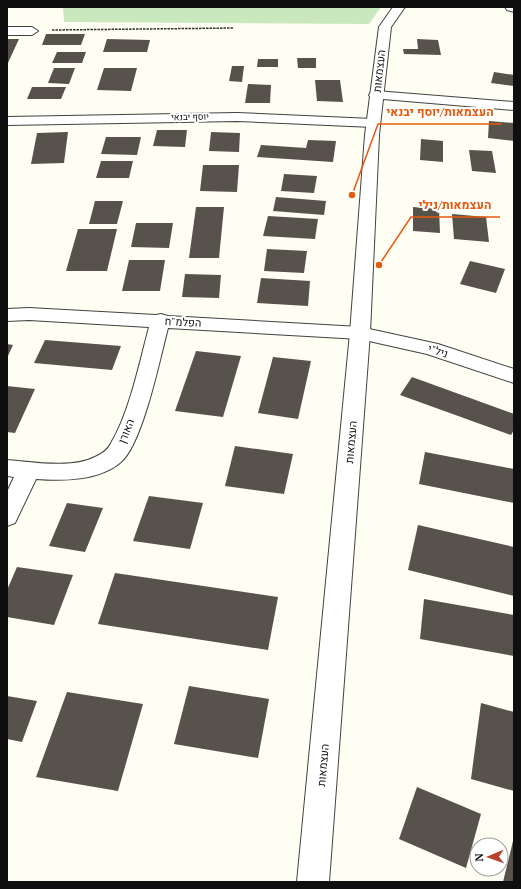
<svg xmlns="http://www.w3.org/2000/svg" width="521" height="889" font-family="'PT Serif',Heebo,serif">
  <rect width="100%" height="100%" fill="#fefef2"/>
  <path fill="#cae8bd" d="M 63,7 L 381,7 L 369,24 L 64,22 Z"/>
  <g fill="#57534c">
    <path d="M 46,34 L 85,34 L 81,45 L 42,45 Z"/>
    <path d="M 7,39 L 19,39 L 7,65 Z"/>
    <path d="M 107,39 L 150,40 L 147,52 L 103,52 Z"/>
    <path d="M 417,39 L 438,40 L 441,55 L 404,54 L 403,49 L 418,49 Z"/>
    <path d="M 57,52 L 86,52 L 82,63 L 52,63 Z"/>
    <path d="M 297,58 L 316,58 L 316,68 L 298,68 Z"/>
    <path d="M 258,59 L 278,59 L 278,67 L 257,67 Z"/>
    <path d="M 232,66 L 244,66 L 242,82 L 229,81 Z"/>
    <path d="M 54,68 L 75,68 L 69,84 L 48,83 Z"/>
    <path d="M 104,68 L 137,68 L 131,91 L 97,90 Z"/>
    <path d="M 494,72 L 514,75 L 514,86 L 491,83 Z"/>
    <path d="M 315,80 L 340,80 L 343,102 L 317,101 Z"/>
    <path d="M 248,84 L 271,85 L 270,103 L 245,103 Z"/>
    <path d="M 32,87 L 66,87 L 61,99 L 27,99 Z"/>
    <path d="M 489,121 L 514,123 L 514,141 L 488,138 Z"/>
    <path d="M 157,130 L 187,130 L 185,147 L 153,146 Z"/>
    <path d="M 68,132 L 64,163 L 31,164 L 37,133 Z"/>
    <path d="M 211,132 L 240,133 L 239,152 L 209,151 Z"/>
    <path d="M 106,137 L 141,137 L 137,155 L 101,154 Z"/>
    <path d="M 421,139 L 443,141 L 443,162 L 420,160 Z"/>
    <path d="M 308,140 L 336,141 L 333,162 L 257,157 L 261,145 L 306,148 Z"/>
    <path d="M 469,150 L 492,151 L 496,173 L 472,171 Z"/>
    <path d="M 101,161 L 133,161 L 129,178 L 96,178 Z"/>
    <path d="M 203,165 L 239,165 L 237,192 L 200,191 Z"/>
    <path d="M 284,174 L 317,176 L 314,193 L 281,191 Z"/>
    <path d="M 276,197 L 326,201 L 324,215 L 273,211 Z"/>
    <path d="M 95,201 L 123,201 L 117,224 L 89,224 Z"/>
    <path d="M 196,207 L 224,207 L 219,258 L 189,258 Z"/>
    <path d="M 413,207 L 439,209 L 440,233 L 413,231 Z"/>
    <path d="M 452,214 L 486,217 L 489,242 L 454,239 Z"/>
    <path d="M 268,216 L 318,219 L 315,239 L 263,236 Z"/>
    <path d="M 136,223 L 173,223 L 169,248 L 131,247 Z"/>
    <path d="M 78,229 L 117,229 L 107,271 L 66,271 Z"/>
    <path d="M 267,249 L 307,251 L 304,273 L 264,271 Z"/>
    <path d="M 129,260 L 165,260 L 160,291 L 122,291 Z"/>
    <path d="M 470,261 L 505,269 L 496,293 L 460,284 Z"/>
    <path d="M 185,274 L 221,275 L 219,298 L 182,297 Z"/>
    <path d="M 261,278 L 310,281 L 308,306 L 257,303 Z"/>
    <path d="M 45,340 L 121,346 L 112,370 L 34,363 Z"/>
    <path d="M 7,344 L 13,345 L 7,358 Z"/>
    <path d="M 196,351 L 241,356 L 223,417 L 175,411 Z"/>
    <path d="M 273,357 L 311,361 L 298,419 L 258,413 Z"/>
    <path d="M 412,377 L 514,414 L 514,430 L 511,435 L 400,395 Z"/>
    <path d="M 7,386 L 35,389 L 15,433 L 7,432 Z"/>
    <path d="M 235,446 L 293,454 L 284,494 L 225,486 Z"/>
    <path d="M 425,452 L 514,469 L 514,503 L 419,484 Z"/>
    <path d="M 149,496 L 203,503 L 190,549 L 133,541 Z"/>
    <path d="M 67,503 L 103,508 L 85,552 L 49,546 Z"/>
    <path d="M 418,525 L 514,547 L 514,596 L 408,570 Z"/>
    <path d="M 17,567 L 73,575 L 54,625 L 7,617 L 7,590 Z"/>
    <path d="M 115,573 L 278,597 L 268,650 L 98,624 Z"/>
    <path d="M 424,599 L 514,615 L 514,656 L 420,639 Z"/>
    <path d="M 189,686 L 269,699 L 258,758 L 174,744 Z"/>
    <path d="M 67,692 L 143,704 L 118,791 L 36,777 Z"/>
    <path d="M 7,696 L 37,701 L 22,742 L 7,739 Z"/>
    <path d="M 481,703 L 514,712 L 514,791 L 471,779 Z"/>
    <path d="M 417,787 L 481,814 L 466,868 L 399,839 Z"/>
    <path d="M 513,841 L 514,882 L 503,882 Z"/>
  </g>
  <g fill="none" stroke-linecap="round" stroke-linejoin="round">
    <defs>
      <g id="minor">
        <path d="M 505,7 L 514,7 L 514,12 L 507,10 Z"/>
        <path d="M 7,27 L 32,27 L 38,31 L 32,35 L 7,35 Z"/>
        <path d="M 376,91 L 514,102 L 514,110 L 371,98 L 369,95 L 371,92 Z"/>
        <path d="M 237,113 L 373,119 L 378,120 L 380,123 L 378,126 L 373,127 L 237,121 L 7,125 L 7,117 Z"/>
        <path d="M 29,308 L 156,315 L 161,314 L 168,316 L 360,327 L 438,344 L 514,369 L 514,383 L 427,354 L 360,339 L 168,328 C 160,358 143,443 121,462 C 99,481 63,481 36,479 L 15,523 L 7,526 L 7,492 L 14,477 L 7,476 L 7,460 C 32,462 72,469 95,457 C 102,454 108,450 111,443 C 129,414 140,361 149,327 L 29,320 L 7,321 L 7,309 Z"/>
      </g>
      <path id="tertiary" d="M 393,7 L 405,7 L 391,27 L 379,135 L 370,333 L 329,882 L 297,882 L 350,333 L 365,135 L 379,27 Z"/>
    </defs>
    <use href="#minor" stroke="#424242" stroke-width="2"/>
    <use href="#tertiary" stroke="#424242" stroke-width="2"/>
    <path stroke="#313131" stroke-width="1.5" stroke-dasharray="2.5 1" stroke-linecap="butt" d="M 52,30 L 234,28"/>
    <use href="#minor" fill="#fff" fill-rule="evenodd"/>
    <use href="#tertiary" fill="#fff" fill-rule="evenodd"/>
  </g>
  <g text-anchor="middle" stroke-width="4" stroke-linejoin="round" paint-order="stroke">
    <g font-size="9" fill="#0f0f0f" stroke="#fff">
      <text transform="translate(190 117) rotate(-1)" y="3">יוסף יבנאי</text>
    </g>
    <g font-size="11" fill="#0f0f0f" stroke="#fff">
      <text transform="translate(379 71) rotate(-84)" y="4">העצמאות</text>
      <text transform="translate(183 322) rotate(3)" y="4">הפלמ"ח</text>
      <text transform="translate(438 351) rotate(17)" y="4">ניל"י</text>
      <text transform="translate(126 431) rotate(-68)" y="4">האורן</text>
      <text transform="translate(351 442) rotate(-85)" y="4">העצמאות</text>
      <text transform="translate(323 765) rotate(-85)" y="4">העצמאות</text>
    </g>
  </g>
  <path fill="none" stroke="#e8590c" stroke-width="1.5" d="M352 195L378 124H502M379 265L411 217H500"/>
  <g fill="#e8590c" stroke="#fff" stroke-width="1.5">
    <circle cx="352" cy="195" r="4"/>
    <circle cx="379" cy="265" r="4"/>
  </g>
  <g font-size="12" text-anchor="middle" font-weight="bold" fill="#e8590c" stroke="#fff" stroke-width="4" stroke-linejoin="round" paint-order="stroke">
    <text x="440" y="116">העצמאות/יוסף יבנאי</text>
    <text x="455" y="209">העצמאות/נילי</text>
  </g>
  <rect width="521" height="889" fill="none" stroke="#0f0f0f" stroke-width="16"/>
  <g transform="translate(489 857) rotate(268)"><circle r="19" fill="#ffffff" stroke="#9f9f9f"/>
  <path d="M0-3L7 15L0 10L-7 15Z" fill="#b9422d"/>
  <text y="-6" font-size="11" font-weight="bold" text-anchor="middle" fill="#0f0f0f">N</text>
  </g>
</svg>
